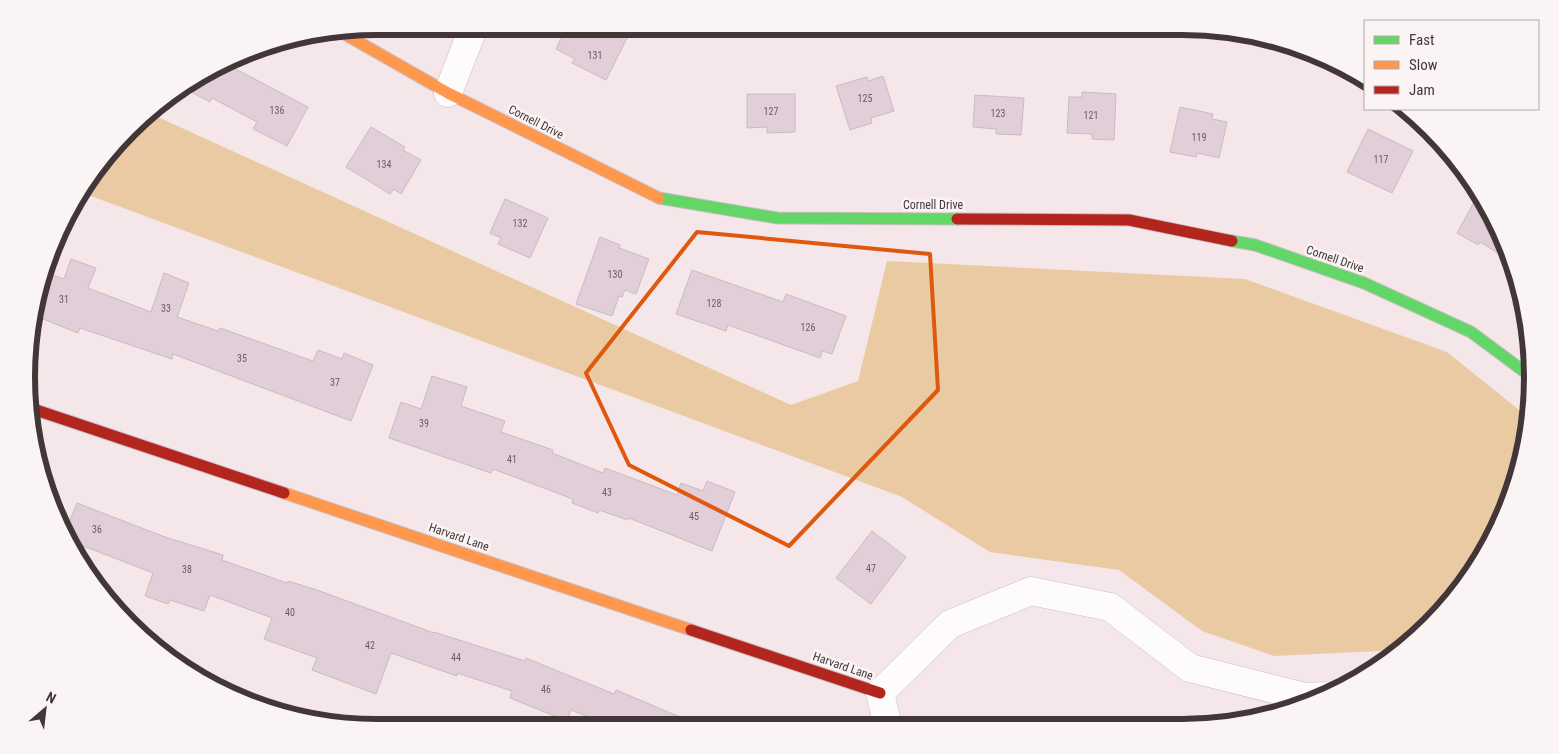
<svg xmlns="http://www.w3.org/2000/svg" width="1559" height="754" font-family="'Roboto Condensed',sans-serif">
  <rect width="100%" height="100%" fill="#f5e7e9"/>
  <path fill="#eacaa3" d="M 149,113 L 791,405 L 858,381 L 887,261 L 1245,279 L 1447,352 L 1529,418 L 1526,446 L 1506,511 L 1460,591 L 1401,650 L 1274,656 L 1202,631 L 1119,570 L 990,552 L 902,497 L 80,192 L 113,146 Z"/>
  <g fill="#e1ced9" stroke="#c7bcc0">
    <path d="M 567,26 L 603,26 L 627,38 L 606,80 L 572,63 L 575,59 L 556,49 Z"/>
    <path d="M 232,62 L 230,66 L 308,107 L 287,146 L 253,129 L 257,122 L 212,98 L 210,102 L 184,88 Z"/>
    <path d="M 883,76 L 894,111 L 871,118 L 872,123 L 850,130 L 836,86 L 867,77 L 868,81 Z"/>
    <path d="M 1082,92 L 1116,94 L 1114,140 L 1092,139 L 1092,134 L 1067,133 L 1069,97 L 1082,97 Z"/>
    <path d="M 747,94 L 795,94 L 795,132 L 767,133 L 767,127 L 747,128 Z"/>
    <path d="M 975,95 L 1024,98 L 1021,135 L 996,134 L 996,129 L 973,127 Z"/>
    <path d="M 1180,107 L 1213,114 L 1212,119 L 1227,122 L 1219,158 L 1197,153 L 1196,157 L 1170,152 Z"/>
    <path d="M 371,127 L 405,147 L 403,150 L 421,160 L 401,194 L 394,189 L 390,194 L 346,167 Z"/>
    <path d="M 1368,129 L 1413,151 L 1392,193 L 1347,172 Z"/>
    <path d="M 1479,193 L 1506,243 L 1511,261 L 1480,242 L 1478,245 L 1457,233 Z"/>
    <path d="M 505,199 L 548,218 L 530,258 L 498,244 L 501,238 L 490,233 Z"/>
    <path d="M 600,237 L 620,245 L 619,248 L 649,259 L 636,294 L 625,290 L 622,297 L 619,296 L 612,316 L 576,304 Z"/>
    <path d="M 71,259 L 96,268 L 88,288 L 151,312 L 164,273 L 189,283 L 177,317 L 218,331 L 220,328 L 313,361 L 318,350 L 342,359 L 344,353 L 373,365 L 351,421 L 173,354 L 172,359 L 80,328 L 78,333 L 33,315 L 33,308 L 47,273 L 64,279 Z"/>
    <path d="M 692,270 L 783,302 L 786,294 L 846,316 L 832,354 L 822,351 L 820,358 L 728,325 L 726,331 L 676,314 Z"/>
    <path d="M 432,376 L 467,387 L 461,406 L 505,421 L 501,432 L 553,450 L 552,453 L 603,473 L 605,468 L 677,495 L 681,483 L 703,491 L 707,481 L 735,492 L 712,551 L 629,518 L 628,520 L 599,510 L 598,513 L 572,503 L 573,499 L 493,469 L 491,473 L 389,438 L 401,402 L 421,409 Z"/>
    <path d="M 77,503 L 165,537 L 223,555 L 222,560 L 287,583 L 288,581 L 317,590 L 434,633 L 434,632 L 525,661 L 526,658 L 614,694 L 616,690 L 704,727 L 614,727 L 571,710 L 567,721 L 510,698 L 512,691 L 457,673 L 457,676 L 391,653 L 376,694 L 312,670 L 317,658 L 264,639 L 272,618 L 210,595 L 204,611 L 170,600 L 168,604 L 145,596 L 153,573 L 68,540 L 64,535 Z"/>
    <path d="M 872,531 L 906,557 L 871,604 L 836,578 Z"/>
  </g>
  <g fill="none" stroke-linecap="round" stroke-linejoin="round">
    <defs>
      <g id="street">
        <path d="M 448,93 L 474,26"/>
        <path d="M 888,726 L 880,693 L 950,624 L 1031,591 L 1110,607 L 1190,668 L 1305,697 L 1325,696"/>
      </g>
      <g id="fast">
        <path d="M 659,198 L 777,218 L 957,219"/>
        <path d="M 1232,241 L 1255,245 L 1364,283 L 1471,332 L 1533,378"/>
      </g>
      <g id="slow">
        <path d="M 341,32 L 448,93 L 659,198"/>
        <path d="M 284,493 L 691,630"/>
      </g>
      <g id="jam">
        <path d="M 957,219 L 1129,220 L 1232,241"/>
        <path d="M 30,408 L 284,493"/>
        <path d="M 691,630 L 880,693"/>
      </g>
    </defs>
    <use href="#street" stroke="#cabec0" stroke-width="29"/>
    <use href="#fast" stroke="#cabec0" stroke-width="13"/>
    <use href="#slow" stroke="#cabec0" stroke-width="13"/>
    <use href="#jam" stroke="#cabec0" stroke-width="13"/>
    <use href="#street" stroke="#fefbfc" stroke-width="28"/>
    <use href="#fast" stroke="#63d668" stroke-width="11"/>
    <use href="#slow" stroke="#ff974d" stroke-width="11"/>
    <use href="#jam" stroke="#b3261e" stroke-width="11"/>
  </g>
  <path fill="none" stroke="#e0570e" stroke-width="4" stroke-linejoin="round" d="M 697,232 L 930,254 L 938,390 L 789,546 L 629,465 L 586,373 Z"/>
  <g text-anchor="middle" stroke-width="5" stroke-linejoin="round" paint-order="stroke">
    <g font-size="10" fill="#6a5c60">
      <text x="595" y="59">131</text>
      <text x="865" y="102">125</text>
      <text x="277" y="114">136</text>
      <text x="771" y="115">127</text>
      <text x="998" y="117">123</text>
      <text x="1091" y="119">121</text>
      <text x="1199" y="141">119</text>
      <text x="1381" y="163">117</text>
      <text x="384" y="168">134</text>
      <text x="520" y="227">132</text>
      <text x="615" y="278">130</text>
      <text x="64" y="303">31</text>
      <text x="714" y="307">128</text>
      <text x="166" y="312">33</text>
      <text x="808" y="331">126</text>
      <text x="242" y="362">35</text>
      <text x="335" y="386">37</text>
      <text x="424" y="427">39</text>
      <text x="512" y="463">41</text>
      <text x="607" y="496">43</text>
      <text x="694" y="520">45</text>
      <text x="97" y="533">36</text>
      <text x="871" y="572">47</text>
      <text x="187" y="573">38</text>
      <text x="290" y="616">40</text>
      <text x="370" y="649">42</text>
      <text x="456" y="661">44</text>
      <text x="546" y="693">46</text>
    </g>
    <g font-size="12" fill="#433638" stroke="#fbf4f5">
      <text transform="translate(536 122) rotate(27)" y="4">Cornell Drive</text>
      <text x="933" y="209">Cornell Drive</text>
      <text transform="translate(1335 259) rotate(19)" y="4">Cornell Drive</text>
      <text transform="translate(459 537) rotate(19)" y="4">Harvard Lane</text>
      <text transform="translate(843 666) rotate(19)" y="4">Harvard Lane</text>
    </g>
  </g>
  <path d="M0 0H1559V754H0ZM377 35H1182A342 342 0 0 1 1524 377V377A342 342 0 0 1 1182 719H377A342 342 0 0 1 35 377V377A342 342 0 0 1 377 35Z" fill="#fbf4f5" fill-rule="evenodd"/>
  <path fill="none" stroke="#433638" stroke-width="6" d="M377 35H1182A342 342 0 0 1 1524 377V377A342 342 0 0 1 1182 719H377A342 342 0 0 1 35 377V377A342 342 0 0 1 377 35Z"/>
  <rect x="1364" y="20" width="175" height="90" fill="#fbf4f5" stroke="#b1a8a9"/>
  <rect x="1374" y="36" width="25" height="8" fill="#63d668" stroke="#b1a8a9"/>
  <text x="1409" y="45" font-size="15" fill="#433638">Fast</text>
  <rect x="1374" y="61" width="25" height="8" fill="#ff974d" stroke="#b1a8a9"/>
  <text x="1409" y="70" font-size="15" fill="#433638">Slow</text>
  <rect x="1374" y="86" width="25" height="8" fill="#b3261e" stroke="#b1a8a9"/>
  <text x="1409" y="95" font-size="15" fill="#433638">Jam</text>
  <g transform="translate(45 709) rotate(28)" stroke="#fbf4f5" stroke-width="4" paint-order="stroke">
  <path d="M0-4L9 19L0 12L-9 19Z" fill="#433638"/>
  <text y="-8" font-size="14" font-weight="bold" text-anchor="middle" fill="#433638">N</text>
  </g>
</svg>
